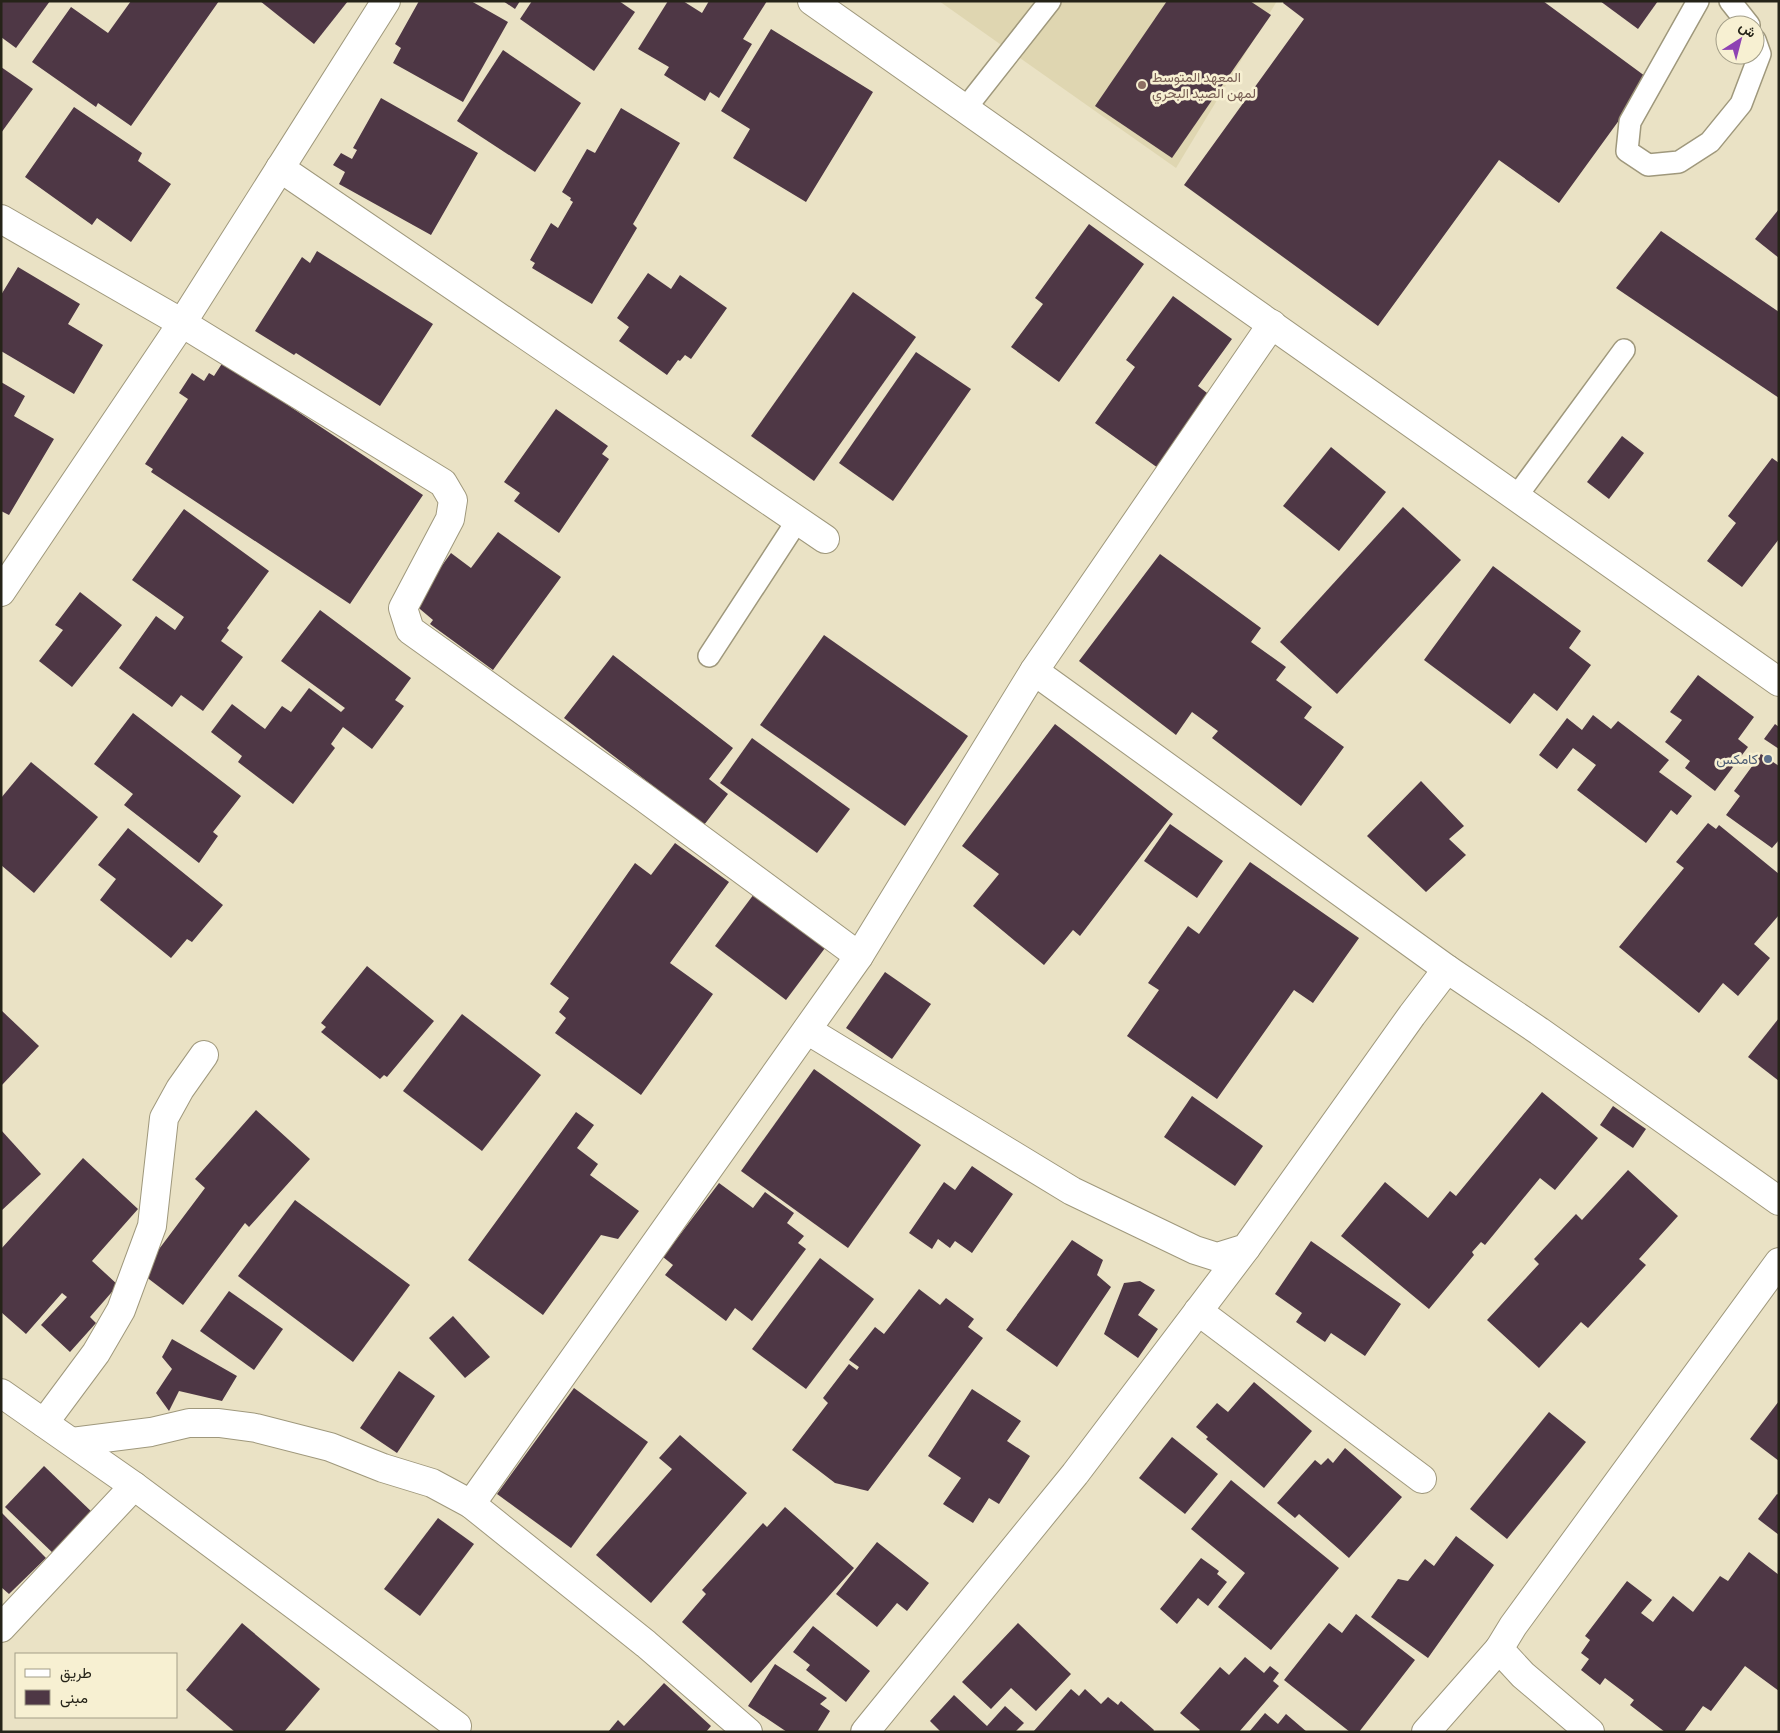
<svg xmlns="http://www.w3.org/2000/svg" width="1780" height="1733" font-family="'Titillium Web',Vazirmatn,sans-serif">
  <rect width="100%" height="100%" fill="#eae2c5"/>
  <path fill="#dfd6b1" d="M 939,1 L 1277,1 L 1176,168 Z"/>
  <g fill="#4e3745">
    <path d="M 1,1 L 50,1 L 16,48 L 1,37 Z"/>
    <path d="M 131,1 L 219,1 L 131,126 L 98,103 L 96,107 L 32,62 L 71,7 L 108,33 Z"/>
    <path d="M 260,1 L 348,1 L 314,44 Z"/>
    <path d="M 419,1 L 471,1 L 508,22 L 463,102 L 393,63 L 401,48 L 395,44 Z"/>
    <path d="M 503,1 L 520,1 L 515,9 Z"/>
    <path d="M 532,1 L 619,1 L 635,12 L 594,71 L 520,19 Z"/>
    <path d="M 668,1 L 683,1 L 702,13 L 709,1 L 767,1 L 743,39 L 752,44 L 719,98 L 710,92 L 705,101 L 664,75 L 669,67 L 638,49 Z"/>
    <path d="M 1167,1 L 1250,1 L 1271,15 L 1172,158 L 1095,106 Z"/>
    <path d="M 1284,1 L 1543,1 L 1649,79 L 1559,203 L 1499,160 L 1378,326 L 1184,185 L 1304,19 L 1283,3 Z"/>
    <path d="M 1600,1 L 1658,1 L 1638,29 Z"/>
    <path d="M 771,29 L 873,92 L 806,202 L 733,158 L 750,129 L 721,111 Z"/>
    <path d="M 503,50 L 581,103 L 535,172 L 457,121 Z"/>
    <path d="M 1,67 L 33,89 L 1,133 Z"/>
    <path d="M 381,98 L 478,153 L 431,235 L 339,184 L 345,172 L 333,165 L 341,153 L 352,159 L 357,150 L 353,148 Z"/>
    <path d="M 74,107 L 142,153 L 138,161 L 171,184 L 131,242 L 97,218 L 92,225 L 25,177 Z"/>
    <path d="M 621,108 L 680,143 L 633,224 L 637,228 L 592,304 L 532,268 L 535,263 L 530,260 L 551,223 L 558,228 L 573,202 L 570,200 L 571,198 L 562,192 L 587,149 L 595,153 Z"/>
    <path d="M 1779,209 L 1779,258 L 1755,239 Z"/>
    <path d="M 1089,224 L 1144,264 L 1059,382 L 1011,347 L 1043,304 L 1035,298 Z"/>
    <path d="M 1661,231 L 1779,312 L 1779,398 L 1616,288 Z"/>
    <path d="M 317,251 L 433,324 L 380,406 L 296,353 L 294,355 L 255,331 L 302,257 L 310,263 Z"/>
    <path d="M 18,267 L 80,304 L 68,324 L 103,345 L 74,394 L 1,351 L 1,295 Z"/>
    <path d="M 648,273 L 671,289 L 680,275 L 727,308 L 691,359 L 685,355 L 680,361 L 678,360 L 667,375 L 619,341 L 629,327 L 617,318 Z"/>
    <path d="M 853,292 L 916,337 L 814,481 L 751,436 Z"/>
    <path d="M 1173,296 L 1232,339 L 1198,386 L 1211,396 L 1158,468 L 1095,423 L 1135,367 L 1126,360 Z"/>
    <path d="M 916,352 L 971,389 L 893,501 L 839,463 Z"/>
    <path d="M 223,362 L 423,495 L 350,604 L 151,472 L 153,469 L 145,464 L 188,399 L 179,393 L 192,373 L 204,381 L 209,373 L 214,376 Z"/>
    <path d="M 1,382 L 25,396 L 14,416 L 54,439 L 9,515 L 1,511 Z"/>
    <path d="M 556,409 L 608,446 L 602,454 L 609,459 L 559,533 L 514,501 L 520,493 L 504,482 Z"/>
    <path d="M 1622,436 L 1644,453 L 1609,499 L 1587,482 Z"/>
    <path d="M 1331,447 L 1386,492 L 1339,551 L 1283,506 Z"/>
    <path d="M 1772,458 L 1779,463 L 1779,539 L 1742,587 L 1707,561 L 1736,523 L 1728,516 Z"/>
    <path d="M 1403,507 L 1461,560 L 1337,694 L 1280,642 Z"/>
    <path d="M 184,509 L 269,571 L 227,628 L 229,630 L 221,641 L 243,657 L 203,711 L 181,695 L 172,707 L 119,668 L 156,616 L 175,630 L 184,617 L 132,580 Z"/>
    <path d="M 498,532 L 561,577 L 493,670 L 430,624 L 433,620 L 414,604 L 451,553 L 471,568 Z"/>
    <path d="M 1160,554 L 1261,628 L 1251,642 L 1286,667 L 1276,680 L 1312,707 L 1304,718 L 1344,747 L 1301,806 L 1212,738 L 1218,731 L 1192,712 L 1176,735 L 1079,661 Z"/>
    <path d="M 1493,566 L 1581,631 L 1569,648 L 1591,665 L 1557,711 L 1534,693 L 1510,724 L 1424,660 Z"/>
    <path d="M 80,592 L 122,625 L 72,687 L 39,661 L 63,630 L 55,625 Z"/>
    <path d="M 320,610 L 411,678 L 395,700 L 404,706 L 372,749 L 343,727 L 331,744 L 335,748 L 293,804 L 238,762 L 242,756 L 211,732 L 232,704 L 265,729 L 282,706 L 291,712 L 309,688 L 341,712 L 345,708 L 281,661 Z"/>
    <path d="M 824,635 L 968,736 L 905,826 L 760,725 Z"/>
    <path d="M 613,655 L 733,748 L 709,779 L 728,794 L 704,825 L 564,718 Z"/>
    <path d="M 1698,675 L 1754,717 L 1738,739 L 1748,747 L 1715,791 L 1685,768 L 1690,761 L 1665,742 L 1682,720 L 1670,712 Z"/>
    <path d="M 133,713 L 241,796 L 213,832 L 218,836 L 199,863 L 124,805 L 133,794 L 94,764 Z"/>
    <path d="M 1593,715 L 1611,729 L 1618,721 L 1669,760 L 1659,772 L 1692,796 L 1677,815 L 1671,810 L 1646,843 L 1577,790 L 1596,765 L 1573,748 L 1557,769 L 1539,755 L 1567,718 L 1582,730 Z"/>
    <path d="M 1055,724 L 1173,814 L 1080,936 L 1073,930 L 1044,965 L 973,906 L 999,874 L 962,846 Z"/>
    <path d="M 1775,724 L 1779,727 L 1779,749 L 1764,739 Z"/>
    <path d="M 752,738 L 850,809 L 817,853 L 720,783 Z"/>
    <path d="M 1761,754 L 1779,766 L 1779,840 L 1772,848 L 1726,815 L 1740,796 L 1734,791 Z"/>
    <path d="M 31,762 L 98,817 L 34,893 L 1,865 L 1,798 Z"/>
    <path d="M 1421,781 L 1464,826 L 1449,839 L 1466,855 L 1426,892 L 1367,836 Z"/>
    <path d="M 1708,823 L 1716,829 L 1719,825 L 1779,874 L 1779,915 L 1754,944 L 1770,958 L 1738,996 L 1723,983 L 1699,1013 L 1619,947 L 1684,868 L 1676,862 Z"/>
    <path d="M 1170,824 L 1223,861 L 1197,898 L 1144,861 Z"/>
    <path d="M 128,828 L 223,905 L 192,942 L 187,939 L 171,958 L 100,900 L 116,879 L 98,865 Z"/>
    <path d="M 675,843 L 729,882 L 670,963 L 713,994 L 641,1095 L 555,1033 L 566,1018 L 559,1012 L 569,998 L 550,984 L 635,863 L 651,875 Z"/>
    <path d="M 1250,862 L 1359,938 L 1313,1003 L 1294,990 L 1217,1099 L 1127,1036 L 1159,990 L 1148,983 L 1188,926 L 1199,934 Z"/>
    <path d="M 757,890 L 828,944 L 786,1000 L 715,946 Z"/>
    <path d="M 367,966 L 434,1021 L 387,1077 L 384,1075 L 380,1079 L 321,1032 L 326,1027 L 321,1023 Z"/>
    <path d="M 885,972 L 931,1004 L 892,1059 L 846,1028 Z"/>
    <path d="M 1,1010 L 39,1046 L 1,1086 Z"/>
    <path d="M 462,1014 L 541,1075 L 482,1151 L 403,1091 Z"/>
    <path d="M 1779,1018 L 1779,1081 L 1748,1057 Z"/>
    <path d="M 814,1069 L 921,1145 L 848,1248 L 741,1171 Z"/>
    <path d="M 1542,1092 L 1598,1138 L 1555,1190 L 1540,1178 L 1485,1245 L 1481,1242 L 1472,1252 L 1474,1255 L 1429,1309 L 1341,1236 L 1385,1182 L 1428,1218 L 1450,1191 L 1456,1196 Z"/>
    <path d="M 1192,1096 L 1263,1146 L 1235,1186 L 1164,1137 Z"/>
    <path d="M 1613,1106 L 1646,1129 L 1633,1148 L 1600,1125 Z"/>
    <path d="M 256,1110 L 310,1159 L 249,1227 L 245,1223 L 183,1305 L 141,1273 L 205,1188 L 195,1179 Z"/>
    <path d="M 576,1112 L 594,1125 L 577,1148 L 598,1164 L 590,1175 L 639,1211 L 618,1239 L 601,1235 L 543,1315 L 468,1260 Z"/>
    <path d="M 1,1130 L 41,1174 L 1,1211 Z"/>
    <path d="M 83,1158 L 138,1209 L 92,1261 L 118,1285 L 90,1317 L 96,1323 L 70,1352 L 41,1325 L 67,1297 L 62,1293 L 26,1334 L 1,1312 L 1,1249 Z"/>
    <path d="M 972,1166 L 1013,1194 L 972,1253 L 955,1241 L 950,1248 L 938,1239 L 932,1249 L 909,1233 L 944,1182 L 955,1190 Z"/>
    <path d="M 1628,1170 L 1678,1216 L 1639,1259 L 1646,1265 L 1588,1328 L 1581,1322 L 1539,1368 L 1487,1320 L 1539,1264 L 1534,1259 L 1576,1214 L 1582,1220 Z"/>
    <path d="M 719,1183 L 753,1208 L 765,1192 L 794,1213 L 787,1223 L 804,1236 L 798,1243 L 806,1249 L 752,1321 L 735,1308 L 726,1321 L 665,1275 L 673,1265 L 663,1257 Z"/>
    <path d="M 295,1200 L 410,1285 L 353,1362 L 238,1276 Z"/>
    <path d="M 1072,1240 L 1103,1260 L 1097,1275 L 1111,1287 L 1057,1367 L 1006,1330 Z"/>
    <path d="M 1311,1241 L 1401,1304 L 1365,1356 L 1331,1333 L 1325,1342 L 1296,1322 L 1302,1313 L 1275,1294 Z"/>
    <path d="M 820,1258 L 874,1299 L 806,1389 L 752,1349 Z"/>
    <path d="M 1140,1281 L 1155,1290 L 1138,1315 L 1158,1329 L 1138,1358 L 1104,1334 L 1124,1283 Z"/>
    <path d="M 919,1289 L 940,1305 L 946,1298 L 974,1319 L 968,1327 L 983,1338 L 868,1491 L 835,1483 L 792,1450 L 828,1403 L 823,1398 L 849,1364 L 857,1370 L 859,1367 L 849,1360 L 875,1327 L 884,1334 Z"/>
    <path d="M 229,1291 L 283,1329 L 254,1370 L 200,1331 Z"/>
    <path d="M 453,1316 L 490,1357 L 465,1378 L 429,1338 Z"/>
    <path d="M 172,1339 L 237,1376 L 222,1401 L 179,1391 L 169,1411 L 156,1393 L 172,1369 L 162,1357 Z"/>
    <path d="M 399,1371 L 435,1396 L 397,1453 L 360,1428 Z"/>
    <path d="M 1254,1382 L 1312,1431 L 1264,1488 L 1206,1439 L 1208,1437 L 1196,1427 L 1217,1403 L 1228,1412 Z"/>
    <path d="M 574,1388 L 648,1442 L 571,1548 L 497,1494 Z"/>
    <path d="M 972,1389 L 1021,1421 L 1007,1441 L 1030,1456 L 999,1504 L 989,1498 L 973,1523 L 943,1504 L 961,1478 L 928,1456 Z"/>
    <path d="M 1779,1401 L 1779,1461 L 1750,1439 Z"/>
    <path d="M 1549,1412 L 1586,1442 L 1507,1539 L 1470,1509 Z"/>
    <path d="M 680,1435 L 747,1493 L 651,1603 L 596,1555 L 672,1469 L 659,1458 Z"/>
    <path d="M 1172,1437 L 1218,1474 L 1185,1514 L 1139,1478 Z"/>
    <path d="M 1345,1448 L 1402,1497 L 1349,1558 L 1299,1514 L 1295,1518 L 1277,1503 L 1315,1460 L 1321,1465 L 1328,1458 L 1333,1463 Z"/>
    <path d="M 44,1466 L 95,1515 L 56,1556 L 5,1507 Z"/>
    <path d="M 1231,1480 L 1339,1568 L 1271,1650 L 1218,1607 L 1245,1573 L 1191,1529 Z"/>
    <path d="M 1777,1494 L 1779,1495 L 1779,1535 L 1758,1519 Z"/>
    <path d="M 785,1507 L 854,1568 L 751,1683 L 682,1622 L 706,1594 L 702,1590 L 763,1523 L 767,1527 Z"/>
    <path d="M 1,1512 L 46,1558 L 9,1594 L 1,1587 Z"/>
    <path d="M 438,1518 L 474,1544 L 420,1616 L 384,1589 Z"/>
    <path d="M 1456,1536 L 1494,1565 L 1428,1658 L 1371,1617 L 1398,1579 L 1408,1581 L 1425,1559 L 1434,1566 Z"/>
    <path d="M 877,1542 L 929,1583 L 907,1611 L 897,1603 L 877,1627 L 836,1594 Z"/>
    <path d="M 1749,1552 L 1779,1575 L 1779,1691 L 1745,1666 L 1711,1711 L 1703,1706 L 1684,1732 L 1665,1732 L 1630,1705 L 1634,1700 L 1605,1678 L 1600,1685 L 1581,1670 L 1589,1659 L 1581,1653 L 1590,1640 L 1585,1636 L 1627,1581 L 1652,1600 L 1641,1613 L 1653,1622 L 1673,1596 L 1693,1612 L 1720,1576 L 1728,1581 Z"/>
    <path d="M 1201,1558 L 1219,1571 L 1217,1574 L 1227,1582 L 1208,1606 L 1198,1598 L 1177,1624 L 1160,1609 Z"/>
    <path d="M 1356,1614 L 1415,1660 L 1359,1732 L 1350,1732 L 1284,1680 L 1329,1623 L 1342,1633 Z"/>
    <path d="M 242,1623 L 320,1689 L 284,1732 L 235,1732 L 186,1690 Z"/>
    <path d="M 1018,1623 L 1071,1674 L 1036,1711 L 1011,1688 L 991,1709 L 962,1682 Z"/>
    <path d="M 813,1626 L 870,1671 L 846,1702 L 806,1670 L 810,1665 L 793,1652 Z"/>
    <path d="M 1245,1657 L 1264,1673 L 1270,1666 L 1279,1673 L 1273,1681 L 1279,1686 L 1239,1732 L 1198,1732 L 1200,1730 L 1180,1713 L 1220,1667 L 1229,1675 Z"/>
    <path d="M 775,1664 L 827,1698 L 820,1704 L 830,1711 L 817,1732 L 787,1732 L 748,1706 Z"/>
    <path d="M 664,1683 L 711,1726 L 706,1732 L 608,1732 L 618,1720 L 624,1726 Z"/>
    <path d="M 1071,1689 L 1079,1696 L 1085,1689 L 1101,1704 L 1108,1697 L 1118,1705 L 1121,1701 L 1154,1730 L 1153,1732 L 1033,1732 Z"/>
    <path d="M 954,1695 L 987,1726 L 1005,1706 L 1024,1723 L 1015,1732 L 941,1732 L 930,1721 Z"/>
    <path d="M 1265,1713 L 1278,1724 L 1286,1714 L 1307,1732 L 1249,1732 Z"/>
  </g>
  <g fill="none" stroke-linecap="round" stroke-linejoin="round">
    <defs>
      <g id="service">
        <path d="M 1698,1 L 1630,122 L 1627,151 L 1648,165 L 1679,162 L 1710,142 L 1741,104 L 1760,54 L 1755,40"/>
        <path d="M 1730,1 L 1749,25"/>
        <path d="M 965,109 L 1050,1"/>
        <path d="M 1516,497 L 1624,350"/>
        <path d="M 709,656 L 797,521"/>
      </g>
      <g id="minor">
        <path d="M 812,1 L 1779,682"/>
        <path d="M 280,168 L 825,539"/>
        <path d="M 1,219 L 182,323 L 443,483 L 453,500 L 450,519 L 403,608 L 410,630 L 642,796 L 859,956"/>
        <path d="M 1,592 L 182,323 L 386,1"/>
        <path d="M 1034,671 L 1447,969"/>
        <path d="M 807,1030 L 1072,1191 L 1195,1250 L 1217,1257 L 1246,1248 L 1412,1015 L 1447,969 L 1539,1031 L 1779,1201"/>
        <path d="M 1198,1311 L 1422,1479"/>
        <path d="M 1,1393 L 134,1486 L 457,1726"/>
        <path d="M 44,1423 L 96,1353 L 121,1310 L 152,1226 L 164,1118 L 180,1089 L 204,1055"/>
        <path d="M 72,1442 L 151,1432 L 189,1423 L 219,1423 L 256,1428 L 330,1447 L 383,1468 L 432,1483 L 471,1504 L 646,1644 L 748,1732"/>
        <path d="M 471,1504 L 859,956 L 1034,671 L 1272,324"/>
        <path d="M 1,1628 L 134,1486"/>
        <path d="M 865,1732 L 1075,1474 L 1246,1248"/>
        <path d="M 1426,1732 L 1499,1649"/>
        <path d="M 1590,1732 L 1523,1675 L 1499,1649 L 1513,1626 L 1779,1262"/>
      </g>
    </defs>
    <use href="#service" stroke="#9f987c" stroke-width="24"/>
    <use href="#minor" stroke="#9f987c" stroke-width="30"/>
    <use href="#service" stroke="#fff" stroke-width="21"/>
    <use href="#minor" stroke="#fff" stroke-width="28"/>
  </g>
  <circle fill="#8d6e63" stroke="#f7f0d2" stroke-width="2" cx="1142" cy="85" r="5"/>
  <circle fill="#5c6f8a" stroke="#f7f0d2" stroke-width="2" cx="1768" cy="759" r="5"/>
  <g text-anchor="middle" stroke-width="5" stroke-linejoin="round" paint-order="stroke">
    <g font-size="14" fill="#785e54" stroke="#f7f0d2" text-anchor="start">
      <text x="1152" y="82">المعهد المتوسط<tspan x="1152" dy="16">لمهن الصيد البحري</tspan></text>
    </g>
    <g font-size="14" fill="#4e5e75" stroke="#f7f0d2" text-anchor="end">
      <text x="1758" y="764">كامكس</text>
    </g>
  </g>
  <rect width="1780" height="1733" fill="none" stroke="#252318" stroke-width="5"/>
  <rect x="15" y="1653" width="162" height="65" fill="#f7f0d2" stroke="#a39e88"/>
  <rect x="25" y="1669" width="25" height="8" fill="#ffffff" stroke="#a39e88"/>
  <text x="60" y="1678" font-size="15" fill="#252318">طريق</text>
  <rect x="25" y="1690" width="25" height="15" fill="#4e3745" stroke="#a39e88"/>
  <text x="60" y="1703" font-size="15" fill="#252318">مبنى</text>
  <g transform="translate(1740 40) rotate(36)"><circle r="24" fill="#f7f0d2" stroke="#a39e88"/>
  <path d="M0-4L9 19L0 12L-9 19Z" fill="#8e42b3"/>
  <text y="-8" font-size="14" font-weight="bold" text-anchor="middle" fill="#252318">ش</text>
  </g>
</svg>
